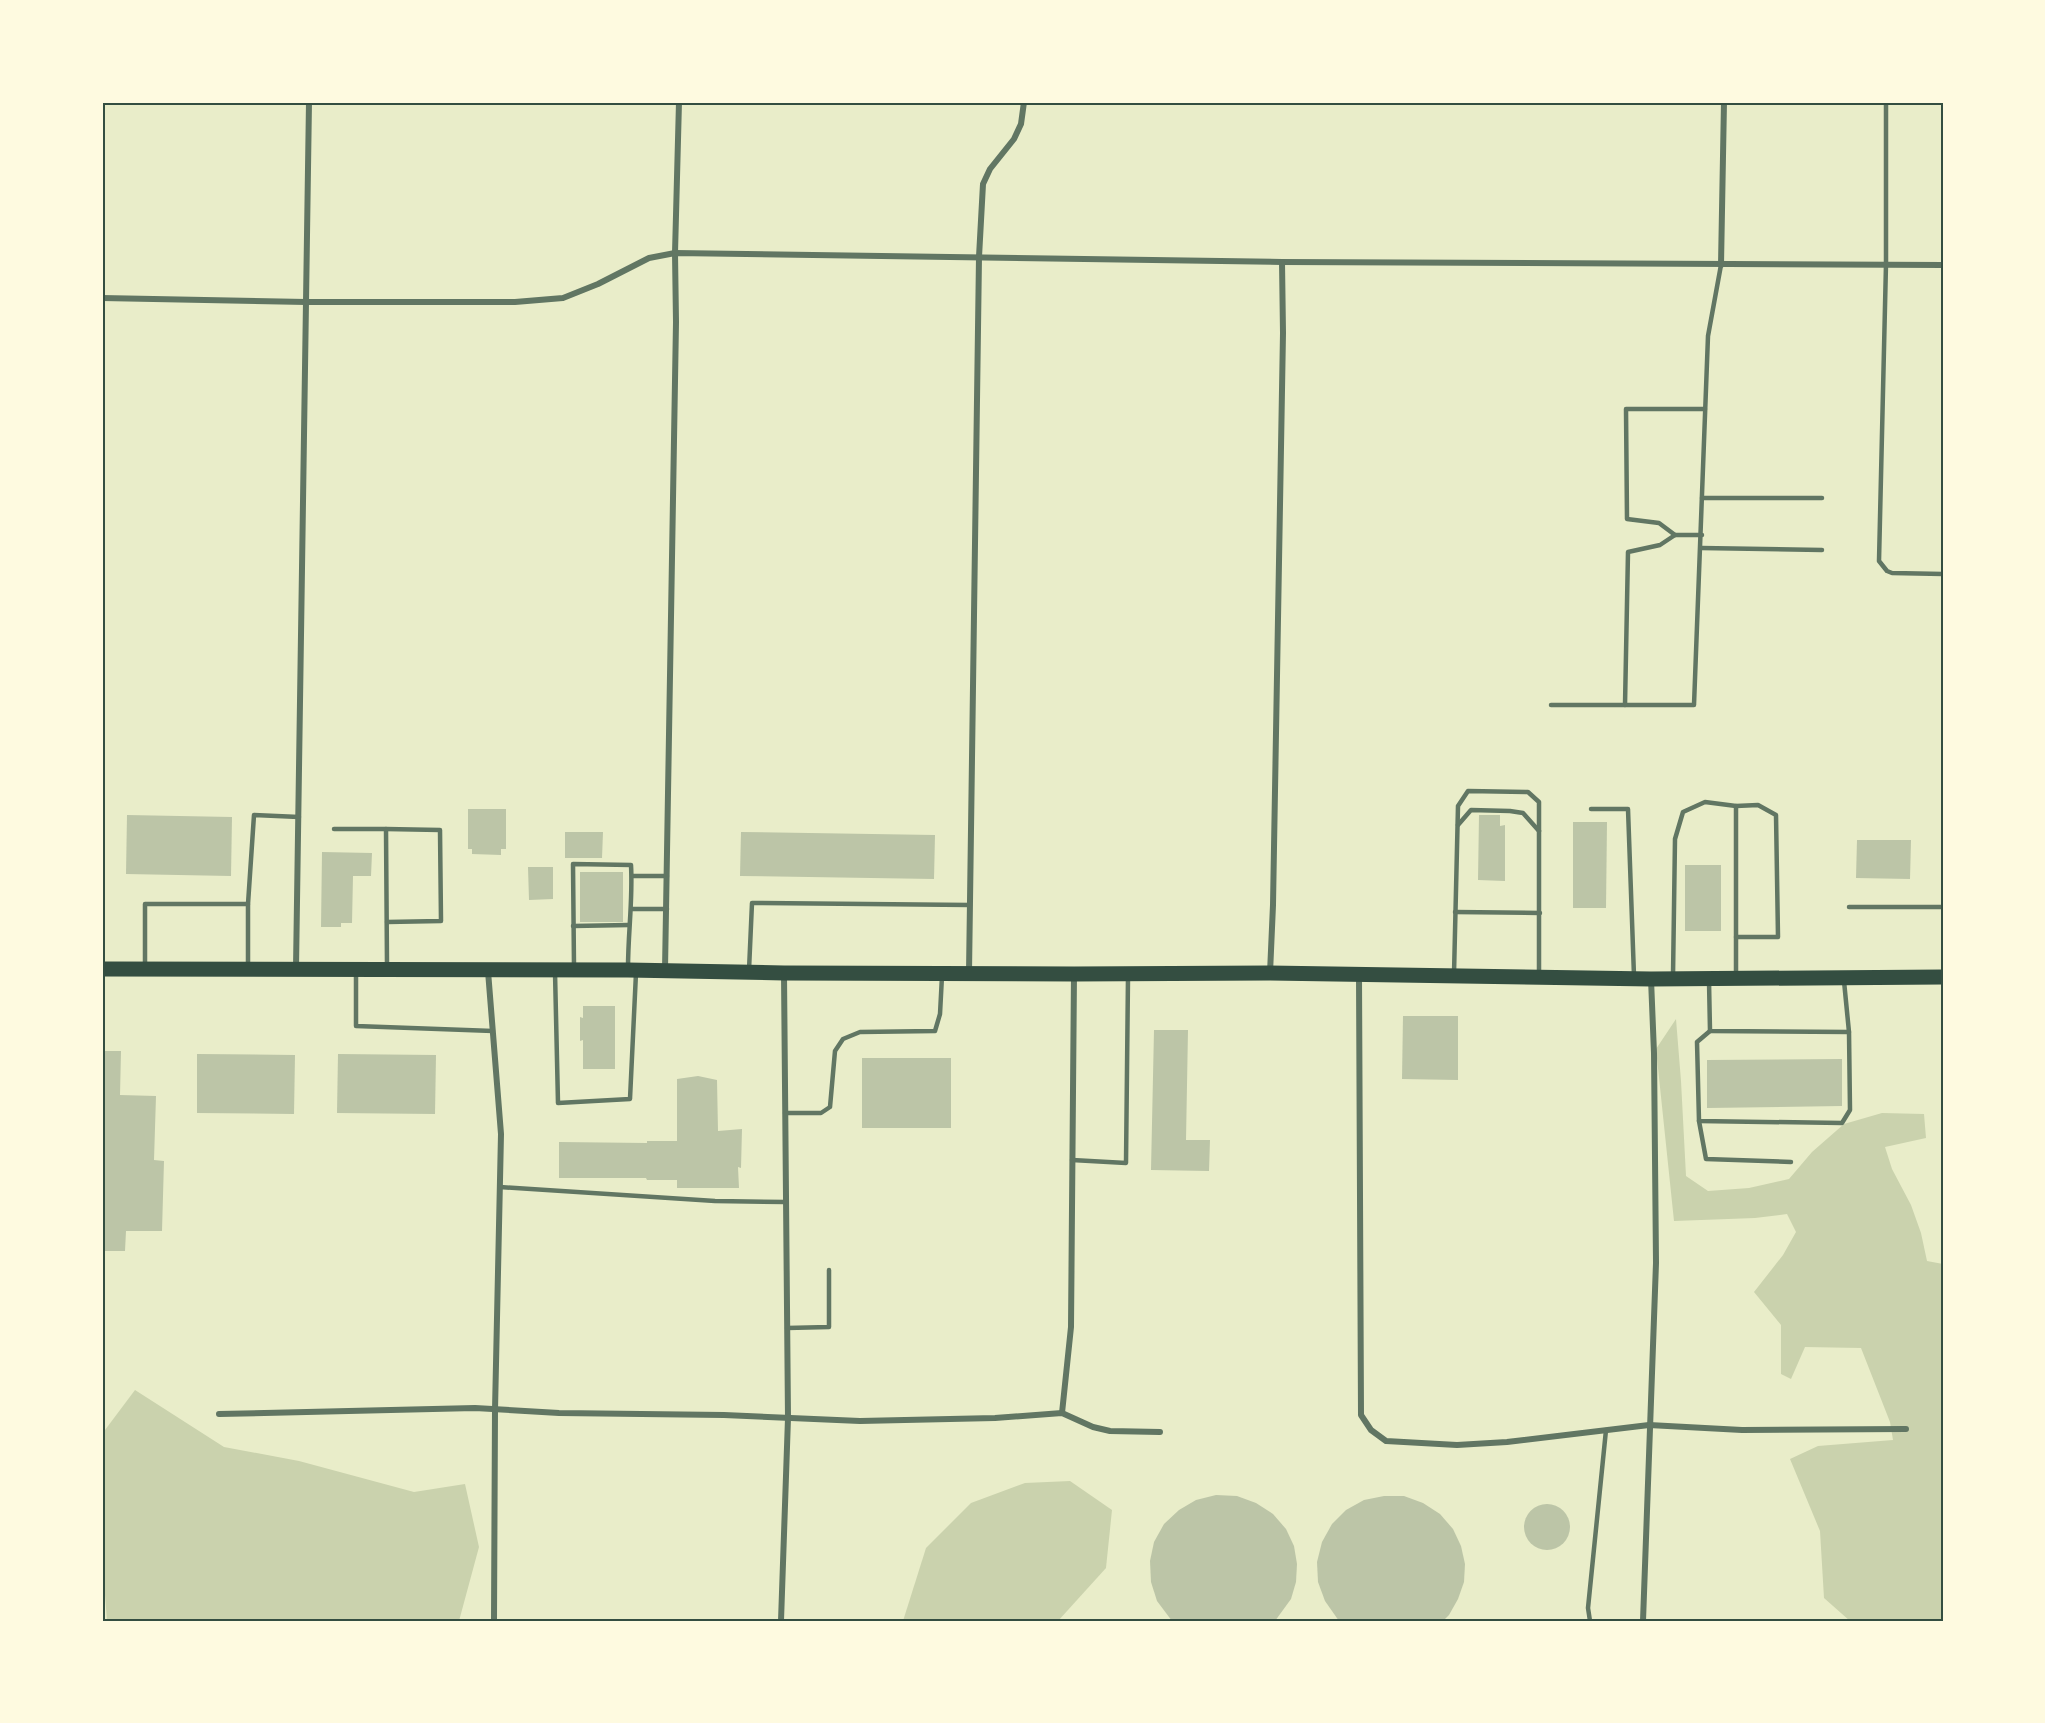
<svg xmlns="http://www.w3.org/2000/svg" width="2045" height="1723" font-family="'Golos Text',sans-serif">
  <rect width="100%" height="100%" fill="#e9edc9"/>
  <g fill="#cad2ad">
    <path d="M 1676,1019 L 1681,1081 L 1686,1176 L 1708,1191 L 1749,1188 L 1789,1179 L 1812,1152 L 1844,1124 L 1882,1113 L 1924,1114 L 1926,1138 L 1885,1147 L 1892,1169 L 1911,1205 L 1921,1233 L 1927,1261 L 1943,1264 L 1943,1621 L 1850,1621 L 1824,1598 L 1820,1531 L 1790,1459 L 1818,1446 L 1893,1440 L 1890,1422 L 1861,1348 L 1805,1347 L 1791,1379 L 1781,1374 L 1781,1325 L 1754,1292 L 1783,1255 L 1796,1232 L 1787,1214 L 1755,1218 L 1674,1221 L 1656,1049 Z"/>
    <path d="M 135,1390 L 224,1447 L 299,1461 L 414,1492 L 465,1484 L 479,1547 L 459,1621 L 107,1621 L 102,1556 L 102,1434 Z"/>
    <path d="M 1070,1481 L 1112,1510 L 1106,1568 L 1058,1621 L 903,1621 L 926,1548 L 971,1503 L 1025,1483 Z"/>
  </g>
  <g fill="#bcc5a7">
    <path d="M 468,809 L 506,809 L 506,849 L 501,849 L 501,855 L 472,854 L 472,849 L 468,849 Z"/>
    <path d="M 127,815 L 232,817 L 231,876 L 126,874 Z"/>
    <path d="M 1479,815 L 1500,815 L 1500,826 L 1505,825 L 1505,881 L 1478,880 Z"/>
    <path d="M 1573,822 L 1607,822 L 1606,908 L 1573,908 Z"/>
    <path d="M 565,832 L 603,832 L 602,858 L 565,858 Z"/>
    <path d="M 741,832 L 935,835 L 934,879 L 740,876 Z"/>
    <path d="M 1857,840 L 1911,840 L 1910,879 L 1856,878 Z"/>
    <path d="M 322,852 L 372,853 L 371,876 L 353,876 L 352,923 L 341,923 L 341,927 L 321,927 Z"/>
    <rect x="1685" y="865" width="36" height="66"/>
    <path d="M 528,867 L 553,867 L 553,899 L 529,900 Z"/>
    <rect x="580" y="872" width="43" height="50"/>
    <path d="M 583,1006 L 615,1006 L 615,1069 L 583,1069 L 583,1040 L 580,1041 L 580,1017 L 583,1018 Z"/>
    <path d="M 1403,1016 L 1458,1016 L 1458,1080 L 1402,1079 Z"/>
    <path d="M 1154,1030 L 1188,1030 L 1186,1140 L 1210,1140 L 1209,1171 L 1151,1170 Z"/>
    <path d="M 102,1051 L 121,1051 L 120,1095 L 156,1096 L 154,1160 L 164,1161 L 162,1231 L 126,1231 L 125,1251 L 102,1251 Z"/>
    <path d="M 197,1054 L 295,1055 L 294,1114 L 197,1113 Z"/>
    <path d="M 338,1054 L 436,1055 L 435,1114 L 337,1113 Z"/>
    <rect x="862" y="1058" width="89" height="70"/>
    <path d="M 1842,1059 L 1842,1106 L 1707,1108 L 1707,1060 Z"/>
    <path d="M 698,1076 L 717,1080 L 718,1131 L 742,1129 L 741,1168 L 738,1167 L 739,1188 L 677,1188 L 677,1180 L 647,1180 L 646,1178 L 559,1178 L 559,1142 L 647,1143 L 647,1141 L 677,1141 L 677,1079 Z"/>
    <path d="M 1216,1495 L 1237,1496 L 1256,1503 L 1273,1514 L 1286,1529 L 1294,1546 L 1297,1564 L 1296,1582 L 1291,1599 L 1275,1621 L 1172,1621 L 1157,1601 L 1151,1582 L 1150,1561 L 1154,1542 L 1164,1524 L 1179,1510 L 1196,1500 Z"/>
    <path d="M 1384,1496 L 1404,1496 L 1423,1503 L 1440,1514 L 1453,1529 L 1461,1546 L 1465,1564 L 1464,1582 L 1458,1599 L 1449,1615 L 1443,1621 L 1339,1621 L 1325,1601 L 1318,1582 L 1317,1562 L 1322,1542 L 1332,1524 L 1346,1510 L 1364,1500 Z"/>
    <circle cx="1547" cy="1527" r="23"/>
  </g>
  <g fill="none" stroke-linecap="round" stroke-linejoin="round">
    <g stroke="#617663" stroke-width="4.5">
      <path d="M 1886,102 L 1886,264 L 1879,561 L 1887,571 L 1892,573 L 1943,574"/>
      <path d="M 1702,498 L 1822,498"/>
      <path d="M 1675,535 L 1659,523 L 1627,519 L 1626,409 L 1705,409"/>
      <path d="M 1701,548 L 1822,550"/>
      <path d="M 1551,705 L 1694,705 L 1708,336 L 1721,265"/>
      <path d="M 1625,705 L 1628,552 L 1660,545 L 1675,535 L 1702,535"/>
      <path d="M 1591,809 L 1628,809 L 1634,976"/>
      <path d="M 1458,825 L 1471,810 L 1510,811 L 1523,813 L 1539,831"/>
      <path d="M 334,829 L 386,829 L 387,966"/>
      <path d="M 386,829 L 440,830 L 441,921 L 387,922"/>
      <path d="M 632,876 L 667,876"/>
      <path d="M 248,904 L 254,815 L 299,817"/>
      <path d="M 1849,907 L 1943,907"/>
      <path d="M 632,909 L 667,909"/>
      <path d="M 1455,912 L 1540,913"/>
      <path d="M 573,926 L 629,925"/>
      <path d="M 1736,937 L 1778,937 L 1776,815 L 1758,805 L 1736,806"/>
      <path d="M 145,967 L 145,904 L 248,904 L 248,966"/>
      <path d="M 574,967 L 573,864 L 631,865 C 633,899 628,933 628,968"/>
      <path d="M 749,970 L 752,903 L 970,905"/>
      <path d="M 555,972 L 558,1103 L 630,1099 L 636,973"/>
      <path d="M 356,973 L 356,1026 L 493,1031"/>
      <path d="M 1454,974 L 1458,806 L 1468,791 L 1528,792 L 1539,802 L 1539,973"/>
      <path d="M 1673,976 L 1675,839 L 1683,812 L 1705,802 L 1736,806 L 1736,975"/>
      <path d="M 1709,981 L 1710,1031 L 1849,1032 L 1844,981"/>
      <path d="M 1710,1031 L 1697,1042 L 1699,1121 L 1842,1123 L 1850,1110 L 1849,1032"/>
      <path d="M 785,1113 L 821,1113 L 830,1107 L 835,1051 L 843,1039 L 860,1032 L 935,1031 L 940,1014 L 942,976"/>
      <path d="M 1699,1121 L 1706,1159 L 1791,1162"/>
      <path d="M 1072,1160 L 1126,1163 L 1128,977"/>
      <path d="M 500,1187 L 715,1201 L 786,1202"/>
      <path d="M 787,1328 L 829,1327 L 829,1270"/>
      <path d="M 1590,1621 L 1588,1608 L 1606,1430"/>
    </g>
    <g stroke="#617663" stroke-width="6">
      <path d="M 1721,265 L 1724,102"/>
      <path d="M 102,298 L 306,302 L 515,302 L 563,298 L 598,284 L 649,258 L 675,253 L 1282,262 L 1943,265"/>
      <path d="M 296,968 L 309,102"/>
      <path d="M 665,970 L 676,322 L 675,253 L 679,102"/>
      <path d="M 488,971 L 501,1134 L 495,1410 L 494,1621"/>
      <path d="M 969,973 L 979,257 L 983,184 L 990,169 L 1014,139 L 1021,124 L 1024,102"/>
      <path d="M 1270,973 L 1273,905 L 1283,333 L 1282,262"/>
      <path d="M 1359,975 L 1361,1415 L 1371,1430 L 1386,1441 L 1457,1445 L 1507,1442 L 1649,1425 L 1742,1430 L 1906,1429"/>
      <path d="M 1062,1413 L 1071,1327 L 1074,974"/>
      <path d="M 219,1414 L 475,1408 L 559,1413 L 724,1415 L 860,1421 L 995,1418 L 1062,1413 L 1093,1427 L 1110,1431 L 1160,1432"/>
      <path d="M 781,1621 L 788,1418 L 784,974"/>
      <path d="M 1643,1621 L 1656,1263 L 1654,1053 L 1651,979"/>
    </g>
    <path stroke="#344e41" stroke-width="15" d="M 102,969 L 628,970 L 784,973 L 1074,974 L 1270,973 L 1651,979 L 1943,977"/>
  </g>
  <rect width="2045" height="1723" fill="none" stroke="#fefae0" stroke-width="207"/>
  <rect x="104" y="104" width="1838" height="1516" fill="none" stroke="#344e41" stroke-width="2"/>
</svg>
